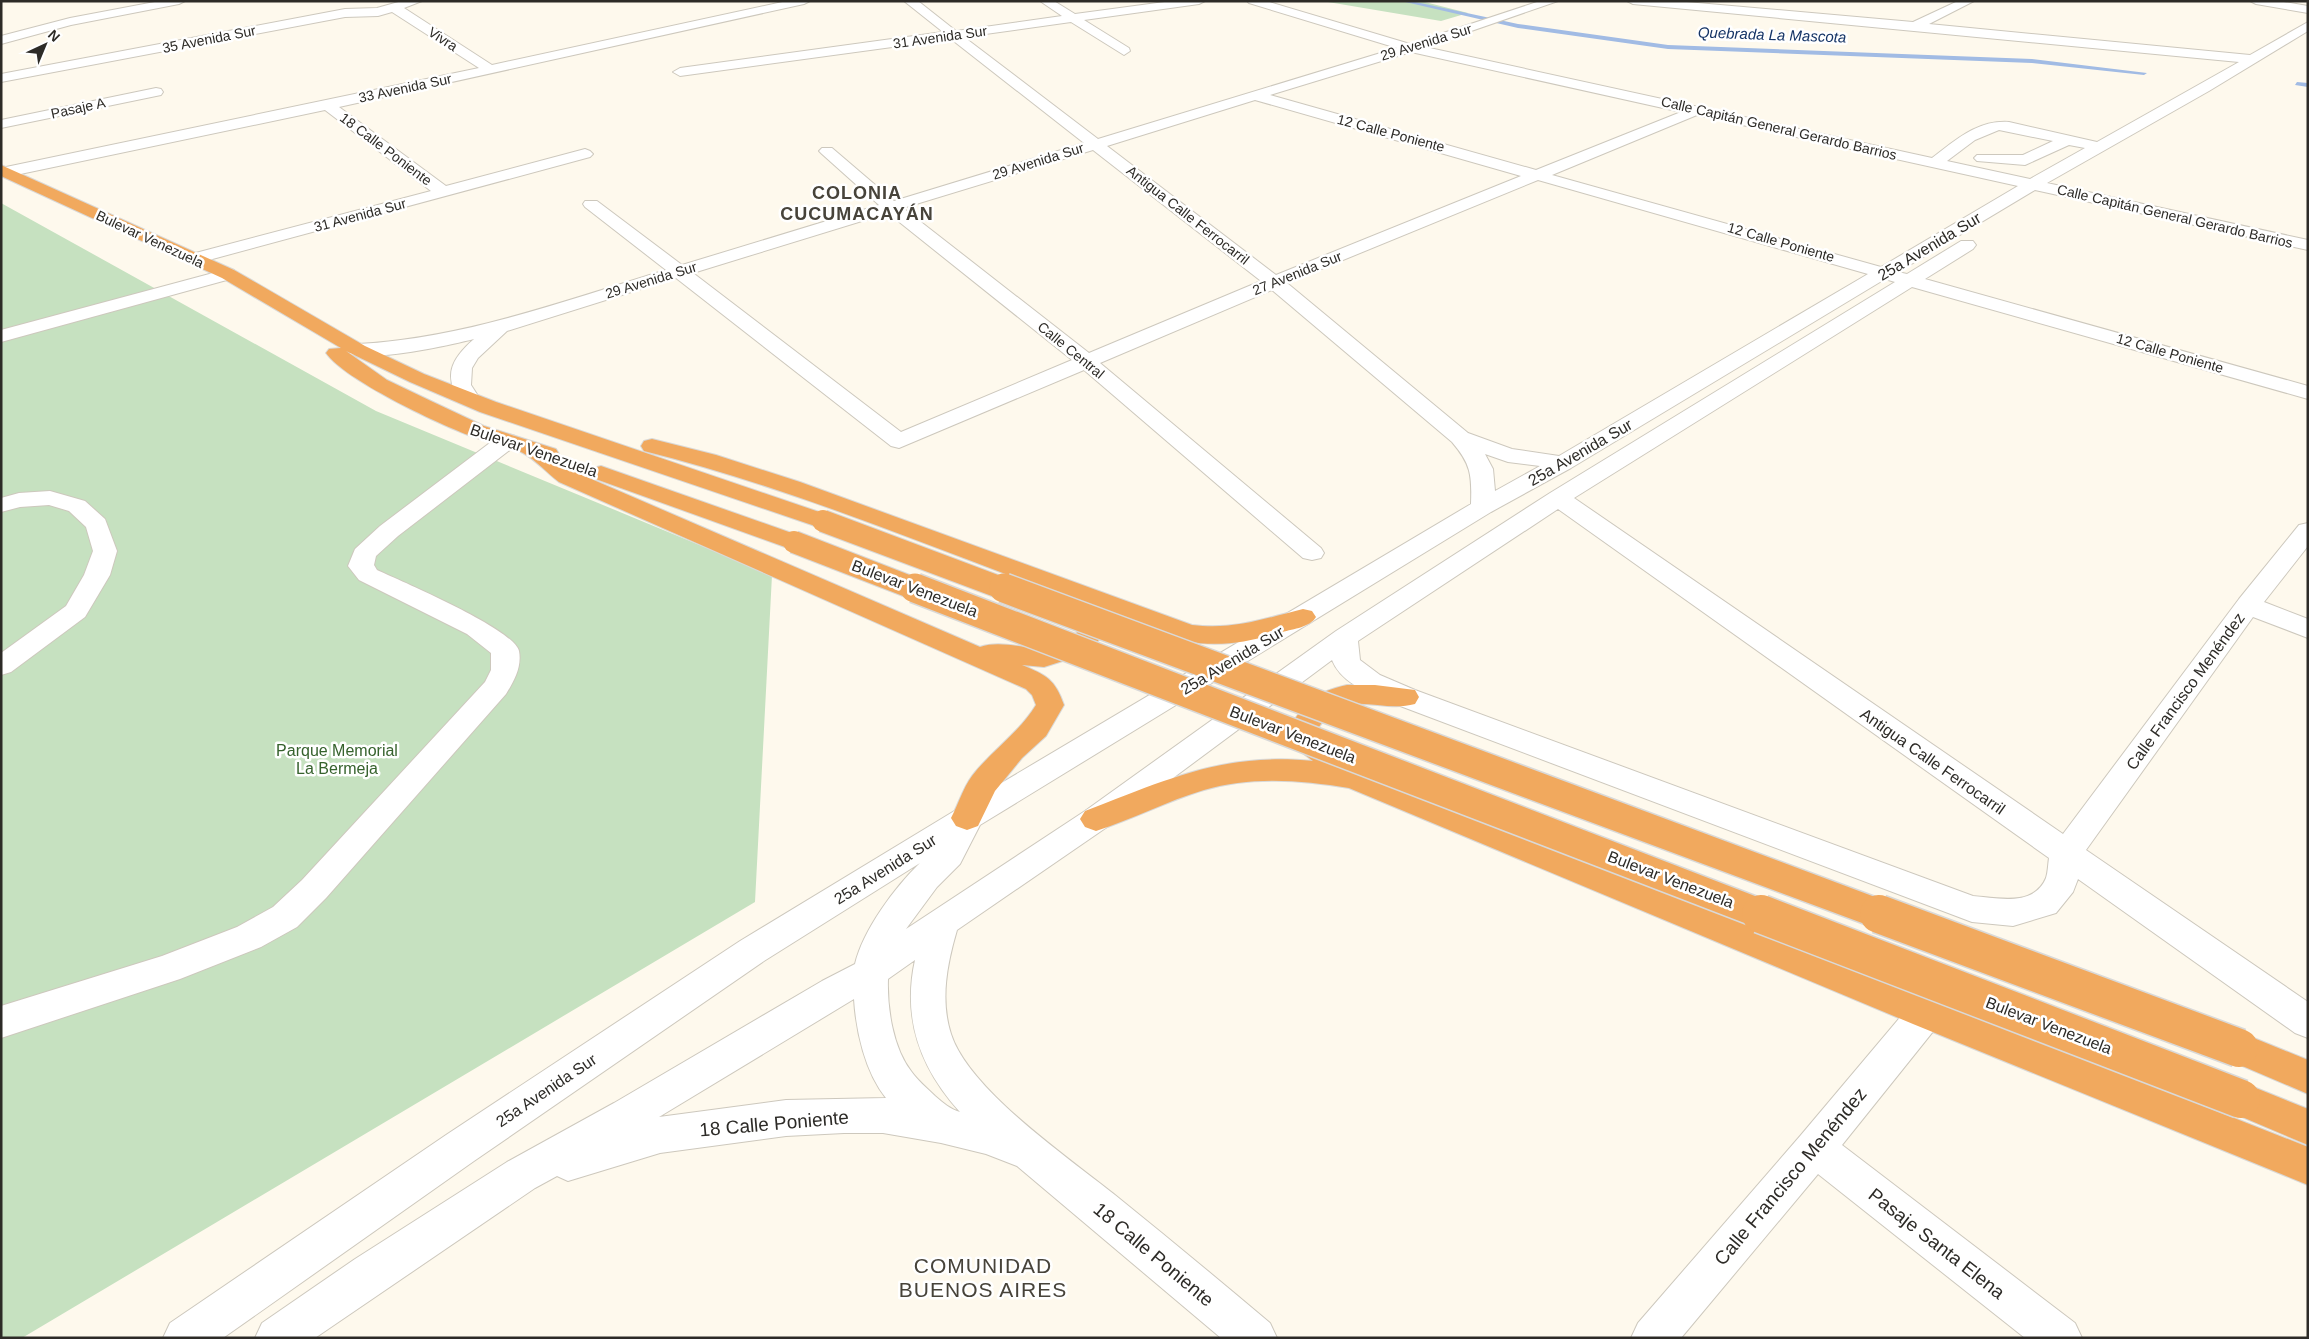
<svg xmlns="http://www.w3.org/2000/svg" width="2309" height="1339" font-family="Helvetica,sans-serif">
  <rect width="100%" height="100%" fill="#fef9ed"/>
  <g fill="#c6e1c0">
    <path d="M 1322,1 L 1421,1 L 1468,13 L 1441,21 Z"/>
    <path d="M 1,203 L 376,411 L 772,575 L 755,902 L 22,1338 L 1,1338 Z"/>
  </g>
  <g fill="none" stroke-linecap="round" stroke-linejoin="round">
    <g fill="#a1bbe4" fill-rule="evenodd">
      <path d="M 1401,1 L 1411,1 L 1518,24 L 1668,45 L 2032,59 L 2147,73 L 2144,75 L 2032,63 L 1668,49 L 1518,28 Z"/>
      <path d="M 2297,82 L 2308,83 L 2308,87 L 2295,85 Z"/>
    </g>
    <defs>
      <g id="minor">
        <path d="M 160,1 L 185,1 L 179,4 L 71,25 L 1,44 L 1,36 L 70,18 Z"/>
        <path d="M 402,1 L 422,1 L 404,8 L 492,65 L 787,1 L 810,1 L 804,4 L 339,107 L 446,186 L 585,149 L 590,151 L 593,154 L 590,157 L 194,264 L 188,263 L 185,259 L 188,255 L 431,191 L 325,110 L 6,177 L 1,176 L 1,168 L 6,167 L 479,68 L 392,12 L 378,16 L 345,17 L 1,82 L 1,74 L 345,9 L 377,8 Z"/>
        <path d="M 904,1 L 918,1 L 956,31 L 1062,16 L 1040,1 L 1054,1 L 1075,14 L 1172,1 L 1205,1 L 1199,4 L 1084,20 L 1129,48 L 1130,51 L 1124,55 L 1071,22 L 964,37 L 1098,139 L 1397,48 L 1249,3 L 1247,1 L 1266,1 L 1410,44 L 1540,1 L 1558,1 L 1425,47 L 1932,158 C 1956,140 1977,120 2009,122 L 2097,142 L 2239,62 L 1633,4 L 1627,1 L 1675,1 L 1913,22 L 1958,1 L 1974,1 L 1929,24 L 2250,55 L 2308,22 L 2308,31 L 2209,91 L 2047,183 L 2308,240 L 2308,250 L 2035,190 L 1898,272 L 1907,274 L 1961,241 L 1973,241 L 1976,245 L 1973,249 L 1925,279 L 2308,386 L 2308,399 L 1912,287 L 1574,498 L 2063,834 L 2239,599 L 2299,525 L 2308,523 L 2308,546 L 2264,602 L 2308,619 L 2308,638 L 2253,617 L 2086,850 L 2308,1002 L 2308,1038 L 2295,1033 L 2078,879 L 2073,892 L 2056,913 L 2013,926 L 1972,922 L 1395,704 C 1372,694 1342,685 1332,660 L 1107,827 L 957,930 C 947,964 940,1000 951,1034 C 969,1090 1069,1158 1115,1195 C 1167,1237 1219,1280 1270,1323 L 1277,1338 L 1221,1338 L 1017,1166 L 986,1154 L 941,1143 L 883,1133 L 844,1133 L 786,1136 L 660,1153 L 568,1181 L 557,1176 L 535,1188 L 315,1338 L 255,1338 L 262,1323 L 355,1259 L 507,1162 L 614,1103 L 822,981 L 855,964 C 863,930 895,887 920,863 L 764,961 L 474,1161 L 223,1338 L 163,1338 L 170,1323 L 446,1135 L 740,941 L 956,810 L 1471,504 C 1472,475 1471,464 1452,442 L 1272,290 L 1100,363 L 1321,548 L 1324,553 L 1321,558 L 1312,560 L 1303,558 L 1084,370 L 899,448 L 891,446 L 676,278 L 507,331 L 478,358 L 472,368 L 471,385 L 480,399 L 476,403 L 469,405 L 462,403 C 442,377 451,359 474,339 C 446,346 378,361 351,354 L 348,350 L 351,346 L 358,344 C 465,338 564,301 666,270 L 585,207 L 583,204 L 585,201 L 597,201 L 682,265 L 879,205 L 822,154 L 819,151 L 822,148 L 832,148 L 894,201 L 1084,143 L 951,39 L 680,76 L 673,72 L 680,68 L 943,32 ZM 1411,52 L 1681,112 L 1536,170 L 1270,95 ZM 1255,100 L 1521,176 L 1276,275 L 1107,146 ZM 1697,115 L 2018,186 L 1881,267 L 1552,175 ZM 1999,130 L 2053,141 L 2023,155 L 1977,155 L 1974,158 L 1977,161 L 2025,165 L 2069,145 L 2085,148 L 2030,179 L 1947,161 L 1975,140 ZM 1093,150 L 1261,281 L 1089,353 L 903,208 ZM 1538,180 L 1868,274 L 1559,456 L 1512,449 L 1468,433 L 1287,283 ZM 888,213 L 1072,360 L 901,432 L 693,273 ZM 1885,279 L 1895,282 L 1550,493 L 1336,631 L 1085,811 L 906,929 L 937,887 L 960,864 L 980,825 L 1491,512 L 1571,468 ZM 1485,454 L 1508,462 L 1540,466 L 1495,491 L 1493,469 ZM 1558,509 L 2049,858 C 2048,864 2048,872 2046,878 C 2034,907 1997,898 1973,896 L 1415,690 L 1380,675 L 1360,660 L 1358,641 ZM 915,960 C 902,1019 920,1068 960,1112 C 950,1109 943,1103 935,1096 C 927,1088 917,1080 911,1071 C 893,1048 887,1008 888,979 ZM 854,999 C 856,1031 865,1072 886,1098 L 786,1100 L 659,1117 Z"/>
        <path d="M 2250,1 L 2278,1 L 2308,6 L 2308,13 L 2256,4 Z"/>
        <path d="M 156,88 L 161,89 L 163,92 L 161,95 L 1,128 L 1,120 Z"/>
        <path d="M 228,269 L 234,270 L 237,274 L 234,278 L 1,342 L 1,330 Z"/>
        <path d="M 507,434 L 515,436 L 518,441 L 515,446 L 398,536 L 376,556 L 374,565 L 377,570 C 401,581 514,629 519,651 C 522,667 514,681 506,694 L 326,898 L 297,927 L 261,947 L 180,979 L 1,1038 L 1,1006 L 162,956 L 237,927 L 273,907 L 302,880 L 485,682 L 491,670 L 491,653 L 467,634 L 359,580 L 348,566 L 355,549 L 380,526 L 499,436 Z"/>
        <path d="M 50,491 L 85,501 L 105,519 L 117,551 L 110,575 L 85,617 L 11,672 L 1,675 L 1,653 L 66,606 L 84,575 L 93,551 L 86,527 L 69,511 L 49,505 L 20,507 L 1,512 L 1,498 L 19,493 Z"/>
        <path d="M 1926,998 L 1939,1002 L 1944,1013 L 1939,1024 L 1842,1145 L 2075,1323 L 2082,1338 L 2025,1338 L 1818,1174 L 1681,1338 L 1631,1338 L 1638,1323 L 1801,1135 L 1913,1002 Z"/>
      </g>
      <g id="highway">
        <path d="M 1,165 L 234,270 L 365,346 L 424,374 L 496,402 L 831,516 L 835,521 L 831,526 L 823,528 L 815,526 L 480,412 L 410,382 L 346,351 L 387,380 L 433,402 L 484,426 L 556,449 L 559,454 L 557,458 L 575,472 L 980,647 C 1012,636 1054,665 1079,630 L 1077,617 L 1065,604 L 1069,598 C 929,546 789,487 644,451 L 641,446 L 644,441 L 652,439 L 716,455 L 800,482 L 1192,625 C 1234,630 1263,619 1303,609 L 1312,611 L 1316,617 C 1310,627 1294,629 1282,632 C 1252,641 1219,648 1187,641 C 1158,635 1129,620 1100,610 L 1105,630 L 1091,652 L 1044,667 L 1022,665 C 1046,675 1055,679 1064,705 L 1046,736 L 1022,758 L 995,791 L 978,826 L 967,830 L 956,826 L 951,818 C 958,805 963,788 972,776 C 991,751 1019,733 1036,705 L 1032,695 L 1026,689 L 559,482 C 547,473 536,460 523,453 C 506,444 485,442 468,435 C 435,422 345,380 326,353 L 329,349 L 341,348 L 222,278 L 1,176 Z"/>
        <path d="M 601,466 L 803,537 L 806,542 L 803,547 L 794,549 L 785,547 L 593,478 L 590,473 L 593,468 Z"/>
        <path d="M 1347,685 L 1375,685 L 1415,690 L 1419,697 L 1415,704 C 1379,714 1345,686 1319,727 C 1323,739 1331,743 1337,753 L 1332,760 L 1326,762 L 1365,770 L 1939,1002 L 2308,1147 L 2308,1185 L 1913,1024 L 1349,788 C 1301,780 1251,776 1204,790 C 1167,801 1133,819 1096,831 L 1085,827 L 1080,819 L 1085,811 C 1166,780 1224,752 1313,761 L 1300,751 L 1290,727 C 1306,700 1316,692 1347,685 Z"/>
        <path d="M 2239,1032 L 2308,1060 L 2308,1094 L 2226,1059 L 2221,1048 L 2226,1037 Z"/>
        <path d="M 2241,1082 L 2308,1109 L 2308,1145 L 2228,1111 L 2222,1099 L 2228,1087 Z"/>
      </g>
    </defs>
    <use href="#minor" stroke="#cdc8bd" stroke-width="2"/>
    <use href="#highway" stroke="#d9d9d8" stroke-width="2"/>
    <use href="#minor" fill="#fff" fill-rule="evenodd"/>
    <use href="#highway" fill="#f1a95e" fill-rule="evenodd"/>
    <defs>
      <g id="highway-bridge-far2">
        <path d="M 823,521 L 1007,590"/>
        <path d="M 794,542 L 918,590"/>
      </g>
      <g id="highway-bridge-far1">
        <path d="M 915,588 L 1764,915"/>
        <path d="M 1004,588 L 1882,915"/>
      </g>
      <g id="highway-bridge">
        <path d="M 1761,914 L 2241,1099"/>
        <path d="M 1879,914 L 2239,1048"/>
      </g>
    </defs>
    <use href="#highway-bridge-far2" stroke="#d9d9d8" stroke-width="24" stroke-linecap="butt"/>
    <use href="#highway-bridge-far1" stroke="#d9d9d8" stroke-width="32" stroke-linecap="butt"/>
    <use href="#highway-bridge" stroke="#d9d9d8" stroke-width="41" stroke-linecap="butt"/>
    <use href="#highway-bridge-far2" stroke="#f1a95e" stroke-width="22"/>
    <use href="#highway-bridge-far1" stroke="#f1a95e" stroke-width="29"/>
    <use href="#highway-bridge" stroke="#f1a95e" stroke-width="38"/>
  </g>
  <g text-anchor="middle" stroke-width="5" stroke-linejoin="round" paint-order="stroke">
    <g font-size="14" fill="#2d2b27" stroke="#fff">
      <text transform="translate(940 37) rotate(-8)" y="5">31 Avenida Sur</text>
      <text transform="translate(209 39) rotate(-11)" y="5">35 Avenida Sur</text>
      <text transform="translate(443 39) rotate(33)" y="5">Vivra</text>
      <text transform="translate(1426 42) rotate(-17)" y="5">29 Avenida Sur</text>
      <text transform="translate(405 88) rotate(-12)" y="5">33 Avenida Sur</text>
      <text transform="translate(78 108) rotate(-12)" y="5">Pasaje A</text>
      <text transform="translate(1779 128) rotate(13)" y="5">Calle Capitán General Gerardo Barrios</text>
      <text transform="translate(1391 133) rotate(15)" y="5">12 Calle Poniente</text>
      <text transform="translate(386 149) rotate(37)" y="5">18 Calle Poniente</text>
      <text transform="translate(1038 161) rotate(-17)" y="5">29 Avenida Sur</text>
      <text transform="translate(360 215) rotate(-15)" y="5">31 Avenida Sur</text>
      <text transform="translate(1188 215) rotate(38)" y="5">Antigua Calle Ferrocarril</text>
      <text transform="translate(2175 216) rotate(13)" y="5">Calle Capitán General Gerardo Barrios</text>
      <text transform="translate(150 239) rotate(25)" y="5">Bulevar Venezuela</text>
      <text transform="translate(1781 242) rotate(16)" y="5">12 Calle Poniente</text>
      <text transform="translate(1297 273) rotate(-22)" y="5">27 Avenida Sur</text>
      <text transform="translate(651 280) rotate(-17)" y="5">29 Avenida Sur</text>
      <text transform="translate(1071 350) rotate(39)" y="5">Calle Central</text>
      <text transform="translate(2170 353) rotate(16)" y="5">12 Calle Poniente</text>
    </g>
    <g font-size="15" font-style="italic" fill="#153466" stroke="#fff">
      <text transform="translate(1772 35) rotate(2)" y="5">Quebrada La Mascota</text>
    </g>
    <g font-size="16" fill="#2d2b27" stroke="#fff">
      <text transform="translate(1929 246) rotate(-31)" y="6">25a Avenida Sur</text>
      <text transform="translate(534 450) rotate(19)" y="6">Bulevar Venezuela</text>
      <text transform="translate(1580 452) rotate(-30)" y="6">25a Avenida Sur</text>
      <text transform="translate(915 588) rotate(21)" y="6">Bulevar Venezuela</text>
      <text transform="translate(1232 660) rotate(-31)" y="6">25a Avenida Sur</text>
      <text transform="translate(2185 691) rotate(-54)" y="6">Calle Francisco Menéndez</text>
      <text transform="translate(1293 734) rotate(21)" y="6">Bulevar Venezuela</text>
      <text transform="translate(1933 761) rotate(35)" y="6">Antigua Calle Ferrocarril</text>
      <text transform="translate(885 869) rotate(-32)" y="6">25a Avenida Sur</text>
      <text transform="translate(1671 879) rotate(21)" y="6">Bulevar Venezuela</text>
      <text transform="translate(2049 1025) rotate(21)" y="6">Bulevar Venezuela</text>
      <text transform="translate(546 1090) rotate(-34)" y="6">25a Avenida Sur</text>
    </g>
    <g font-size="16" fill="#36622d" stroke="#fff">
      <text x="337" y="756">Parque Memorial<tspan x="337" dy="18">La Bermeja</tspan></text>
    </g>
    <g font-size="18" font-weight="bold" letter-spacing="1" fill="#47433a" stroke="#fff">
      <text x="857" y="199">COLONIA<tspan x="857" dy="21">CUCUMACAYÁN</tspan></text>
    </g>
    <g font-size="19" fill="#2d2b27" stroke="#fff">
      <text transform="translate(774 1123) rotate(-5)" y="7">18 Calle Poniente</text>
      <text transform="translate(1790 1176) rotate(-50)" y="7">Calle Francisco Menéndez</text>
      <text transform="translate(1937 1243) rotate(38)" y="7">Pasaje Santa Elena</text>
      <text transform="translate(1154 1254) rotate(40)" y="7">18 Calle Poniente</text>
    </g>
    <g font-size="21" letter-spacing="1" fill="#47433a" stroke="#fff">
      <text x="983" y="1273">COMUNIDAD<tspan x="983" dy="24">BUENOS AIRES</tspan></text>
    </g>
  </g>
  <rect width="2309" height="1339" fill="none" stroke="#2d2b27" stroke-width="5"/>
  <g transform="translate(45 45) rotate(44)" stroke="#ffffff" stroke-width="4" paint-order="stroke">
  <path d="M0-4L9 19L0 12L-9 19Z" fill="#2d2b27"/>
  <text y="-8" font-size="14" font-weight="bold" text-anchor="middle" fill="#2d2b27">N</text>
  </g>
</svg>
